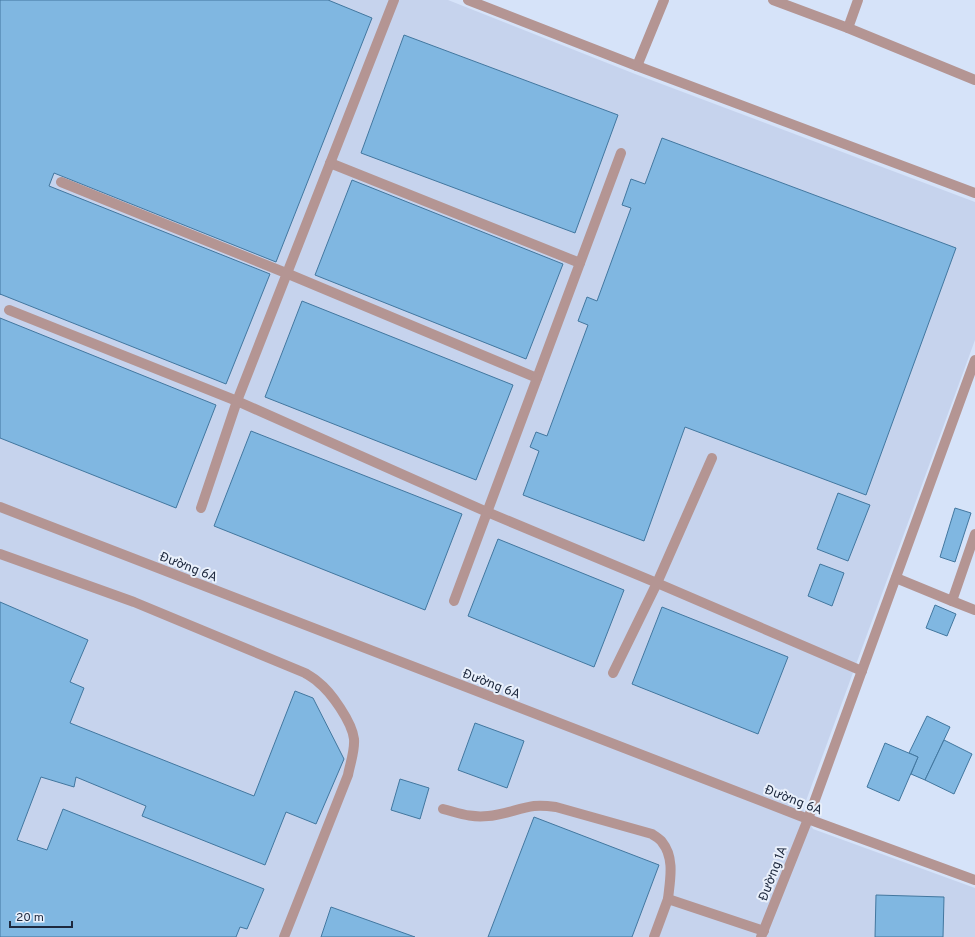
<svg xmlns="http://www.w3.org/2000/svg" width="975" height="937" font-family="Overpass,sans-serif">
  <rect width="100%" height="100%" fill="#d6e3f9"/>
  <path fill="#c6d3ed" d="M 0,0 L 448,0 L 635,74 L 975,202 L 975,340 L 803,809 L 813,829 L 975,888 L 975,937 L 0,937 Z"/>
  <g fill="#80b7e1" stroke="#42779f">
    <path d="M 0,0 L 328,0 L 372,18 L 276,262 L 54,173 L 49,186 L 270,274 L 226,384 L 0,294 L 0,295 Z"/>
    <path d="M 404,35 L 618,115 L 575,233 L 361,153 Z"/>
    <path d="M 662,138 L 956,248 L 866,495 L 685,427 L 644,541 L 523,495 L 539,451 L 530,447 L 536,432 L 547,436 L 588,325 L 578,321 L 587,297 L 597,301 L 631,208 L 622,205 L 631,179 L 645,184 Z"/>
    <path d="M 352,180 L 563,264 L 526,359 L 315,275 Z"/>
    <path d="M 302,301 L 513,385 L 476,480 L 265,397 Z"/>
    <path d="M 0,318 L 216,405 L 176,508 L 0,438 Z"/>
    <path d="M 251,431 L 462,514 L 425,610 L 214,526 Z"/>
    <path d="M 838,493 L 870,505 L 848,561 L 817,549 Z"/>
    <path d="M 955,508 L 971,513 L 955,562 L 940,557 Z"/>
    <path d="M 498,539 L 624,590 L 594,667 L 468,616 Z"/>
    <path d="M 820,564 L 844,573 L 832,606 L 808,596 Z"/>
    <path d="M 0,602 L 88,640 L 70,682 L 84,688 L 70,723 L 254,796 L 295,691 L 313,698 L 344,759 L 316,824 L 286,812 L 265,865 L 142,816 L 146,806 L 76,777 L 74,787 L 41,777 L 17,840 L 47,850 L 63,809 L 264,889 L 247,929 L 240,927 L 236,937 L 0,937 Z"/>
    <path d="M 935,605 L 956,614 L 947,636 L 926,628 Z"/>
    <path d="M 662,607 L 788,657 L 758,734 L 632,684 Z"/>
    <path d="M 927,716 L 950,727 L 925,780 L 911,774 L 918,757 L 909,753 Z"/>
    <path d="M 475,723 L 524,741 L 507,788 L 458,770 Z"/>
    <path d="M 944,740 L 972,754 L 954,794 L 925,780 Z"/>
    <path d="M 885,743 L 918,757 L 899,801 L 867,787 Z"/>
    <path d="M 400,779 L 429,788 L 420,819 L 391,810 Z"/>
    <path d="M 534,817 L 659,865 L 632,937 L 488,937 Z"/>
    <path d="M 876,895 L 944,897 L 943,937 L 875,937 Z"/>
    <path d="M 331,907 L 415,937 L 321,937 Z"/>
  </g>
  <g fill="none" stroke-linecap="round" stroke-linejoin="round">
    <g stroke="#b49593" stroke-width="10">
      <path d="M 330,163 L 580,263"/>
      <path d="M 61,182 L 286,273 L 537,378"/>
      <path d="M 9,310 L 237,401 L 487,512 L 657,583 L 862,671"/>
      <path d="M 201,508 L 237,401 L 394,0"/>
      <path d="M 0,554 L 134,602 L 305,673 C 310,676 314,678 318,682 C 331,692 352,722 354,739 C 355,751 350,764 348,775 L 284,937"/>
      <path d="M 896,578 L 952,601 L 975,610"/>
      <path d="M 454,601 L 621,153"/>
      <path d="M 952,601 L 975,534"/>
      <path d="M 613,673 L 657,583 L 712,458"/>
      <path d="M 443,809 C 459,813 471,818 488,816 C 504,815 519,808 534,806 C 542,805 549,806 556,807 L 652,834 C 656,837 660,839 662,842 C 675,858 670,880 668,899"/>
      <path d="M 654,937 L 668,899 L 764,931"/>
    </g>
    <g stroke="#b49593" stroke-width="10">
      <path d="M 468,0 L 637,66 L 975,193"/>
      <path d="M 773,0 L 848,28 L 975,80"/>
      <path d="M 848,28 L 858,0"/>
      <path d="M 637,66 L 664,0"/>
      <path d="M 0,507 L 808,819 L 975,880"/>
      <path d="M 761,937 L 808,819 L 975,360"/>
    </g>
  </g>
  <g text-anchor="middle" stroke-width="4" stroke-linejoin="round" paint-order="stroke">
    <g font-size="13" fill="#1e293e" stroke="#e9f0fb">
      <text transform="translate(189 566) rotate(21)" y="5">Đường 6A</text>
      <text transform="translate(492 683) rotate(21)" y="5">Đường 6A</text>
      <text transform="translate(794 799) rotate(21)" y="5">Đường 6A</text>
      <text transform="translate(772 873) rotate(-69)" y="5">Đường 1A</text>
    </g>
  </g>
  <path d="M10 921v6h62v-6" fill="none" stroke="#1e293e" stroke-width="2"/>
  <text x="16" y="921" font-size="12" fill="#1e293e" stroke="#e9f0fb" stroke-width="3" paint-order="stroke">20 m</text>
</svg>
